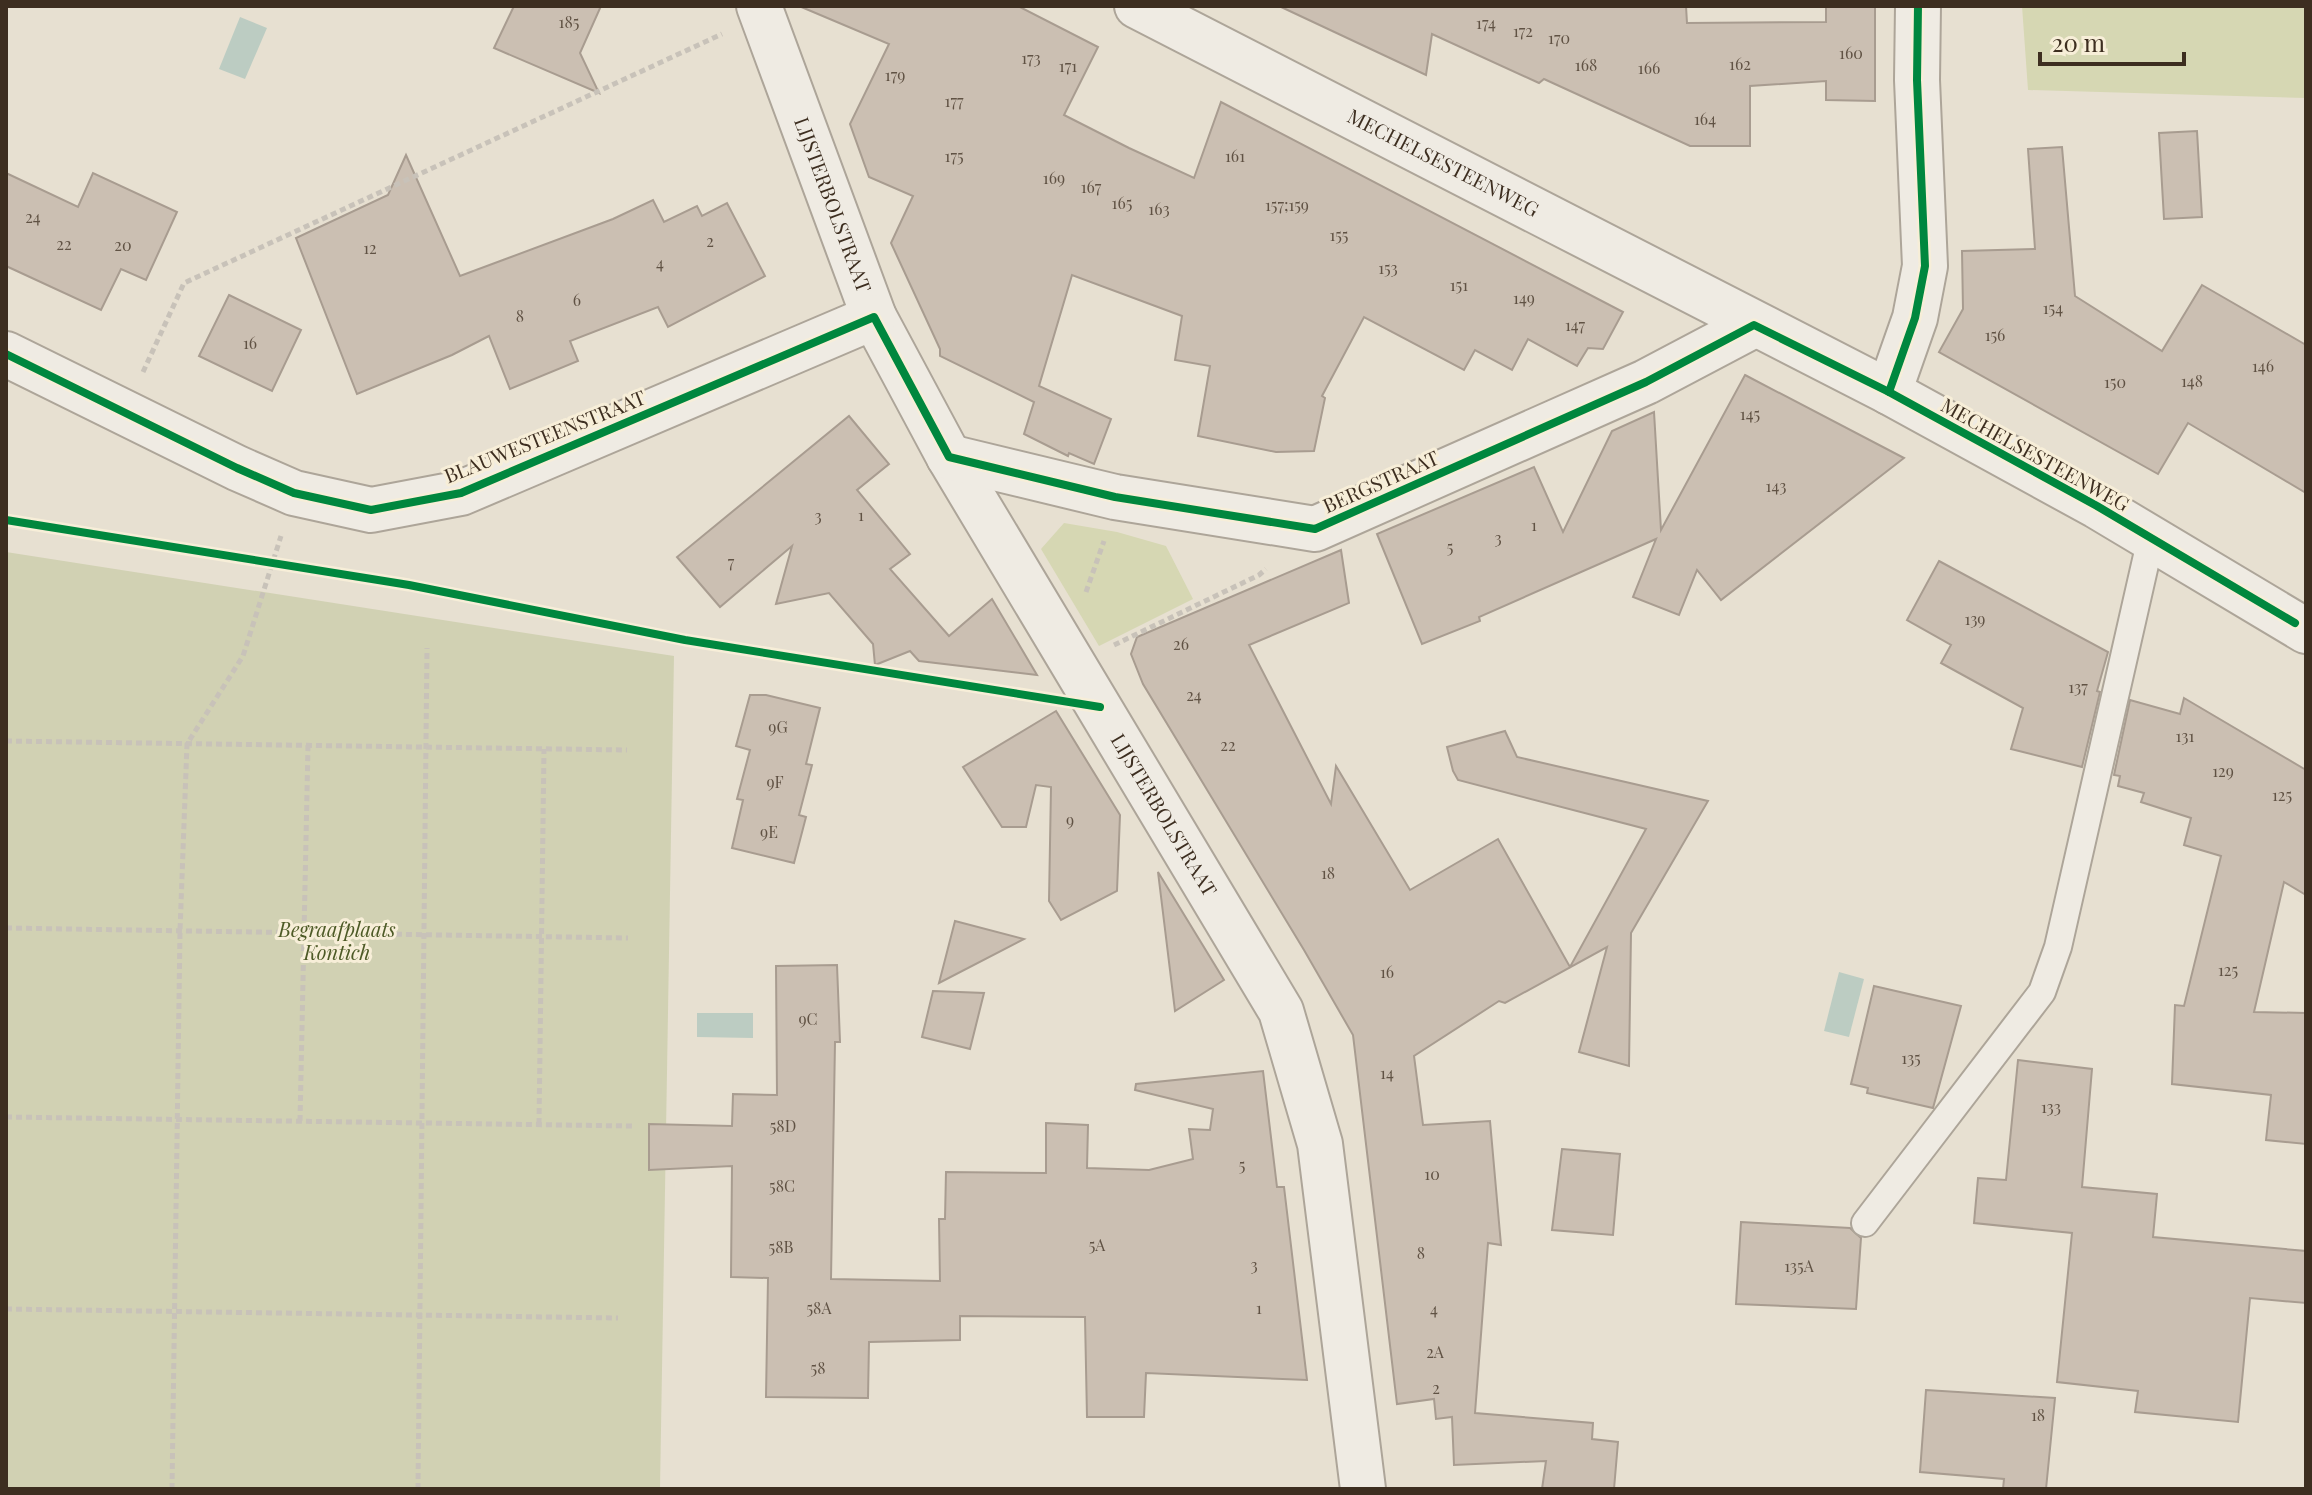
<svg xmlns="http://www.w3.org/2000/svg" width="2312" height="1495" font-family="'Playfair Display',serif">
  <rect width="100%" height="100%" fill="#e7e0d1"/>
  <g fill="#d6d7b3">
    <path d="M 2022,6 L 2306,6 L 2306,98 L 2028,90 Z"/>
    <path d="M 1064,523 L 1117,532 L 1166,546 L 1193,599 L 1099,646 L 1041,549 Z"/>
  </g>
  <path fill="#d1d1b3" d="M 6,552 L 674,656 L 660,1489 L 6,1489 Z"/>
  <g fill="#bcccc2">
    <path d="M 240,17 L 267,28 L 245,79 L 219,69 Z"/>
    <path d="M 1839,972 L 1864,979 L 1849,1037 L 1824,1031 Z"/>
    <path d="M 697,1013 L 753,1013 L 753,1038 L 697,1037 Z"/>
  </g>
  <g fill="#cbbfb2" stroke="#a89c90" stroke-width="2">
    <path d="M 514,6 L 601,6 L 580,53 L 599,93 L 494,48 Z"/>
    <path d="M 799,6 L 1018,6 L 1098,47 L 1064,115 L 1129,148 L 1194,178 L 1221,102 L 1623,312 L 1603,349 L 1588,348 L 1577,366 L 1528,339 L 1512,370 L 1475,350 L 1464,370 L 1364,317 L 1322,396 L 1325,398 L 1314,451 L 1276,452 L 1198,436 L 1210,366 L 1175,360 L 1182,316 L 1072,275 L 1039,386 L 1111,419 L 1094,464 L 1069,453 L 1068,456 L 1024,434 L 1034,402 L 940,356 L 940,349 L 891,243 L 913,196 L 869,177 L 850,124 L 889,44 Z"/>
    <path d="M 1279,6 L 1686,6 L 1687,23 L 1826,22 L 1826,6 L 1875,6 L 1875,101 L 1826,100 L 1826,81 L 1750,86 L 1750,146 L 1690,146 L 1544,79 L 1539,83 L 1432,34 L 1426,75 Z"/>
    <path d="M 2197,131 L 2202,217 L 2164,219 L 2159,133 Z"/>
    <path d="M 2062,147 L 2075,296 L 2162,351 L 2202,285 L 2306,345 L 2306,493 L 2188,423 L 2158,474 L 1939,352 L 1963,309 L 1962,251 L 2035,249 L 2028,149 Z"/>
    <path d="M 406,155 L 460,276 L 613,219 L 653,200 L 664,222 L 697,206 L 702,216 L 727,203 L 765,276 L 668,327 L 658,307 L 570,341 L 578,361 L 510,389 L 489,336 L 452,355 L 357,394 L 296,238 L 388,195 Z"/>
    <path d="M 6,173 L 78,207 L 93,173 L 177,212 L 146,280 L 121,269 L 101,310 L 6,266 Z"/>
    <path d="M 229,295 L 301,330 L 272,391 L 199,356 Z"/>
    <path d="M 1745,375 L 1904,458 L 1721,600 L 1697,570 L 1679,615 L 1633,597 L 1656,539 L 1479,617 L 1480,621 L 1422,644 L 1377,534 L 1534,467 L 1563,532 L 1612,431 L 1654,412 L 1661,530 Z"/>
    <path d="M 849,416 L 889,464 L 857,490 L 910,554 L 890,569 L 949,636 L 992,599 L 1037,675 L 919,661 L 910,651 L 875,665 L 873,644 L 829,593 L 776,604 L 792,546 L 720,607 L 677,557 Z"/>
    <path d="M 1341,550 L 1349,603 L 1249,645 L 1331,804 L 1336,766 L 1410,890 L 1498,839 L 1570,967 L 1646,829 L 1458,780 L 1453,771 L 1447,747 L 1505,731 L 1517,757 L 1708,801 L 1631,933 L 1629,1066 L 1579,1052 L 1607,947 L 1505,1003 L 1499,1001 L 1414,1056 L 1423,1125 L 1490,1121 L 1501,1245 L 1488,1243 L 1475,1413 L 1593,1423 L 1592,1439 L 1618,1442 L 1614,1489 L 1542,1489 L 1546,1461 L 1454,1465 L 1452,1417 L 1436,1419 L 1434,1399 L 1397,1404 L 1353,1035 L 1304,950 L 1143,684 L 1131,654 L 1137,637 Z"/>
    <path d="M 1939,561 L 2108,652 L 2097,691 L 2100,692 L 2082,767 L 2011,749 L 2023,708 L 1941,663 L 1951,645 L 1907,620 Z"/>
    <path d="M 750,695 L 766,695 L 820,708 L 806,764 L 812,765 L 799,815 L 806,817 L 794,863 L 732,848 L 743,800 L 737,799 L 750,750 L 736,746 Z"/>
    <path d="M 2184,698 L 2306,770 L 2306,895 L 2284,882 L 2254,1012 L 2306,1013 L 2306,1144 L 2266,1140 L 2271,1095 L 2172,1084 L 2175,1005 L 2184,1006 L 2221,856 L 2184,845 L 2191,818 L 2141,802 L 2144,793 L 2118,786 L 2120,776 L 2114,775 L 2130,700 L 2180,714 Z"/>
    <path d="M 1056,711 L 1120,815 L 1117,891 L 1061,920 L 1049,901 L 1051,787 L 1036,785 L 1026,827 L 1002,827 L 963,767 Z"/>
    <path d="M 1158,872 L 1224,980 L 1175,1011 Z"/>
    <path d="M 955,921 L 1024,939 L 939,983 Z"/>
    <path d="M 837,965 L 840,1042 L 835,1042 L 831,1279 L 940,1281 L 939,1219 L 945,1219 L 946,1172 L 1046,1173 L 1046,1123 L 1088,1125 L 1087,1168 L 1149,1170 L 1193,1159 L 1189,1129 L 1210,1130 L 1213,1109 L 1135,1090 L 1136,1084 L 1263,1071 L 1277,1187 L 1284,1187 L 1307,1380 L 1146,1373 L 1144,1417 L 1087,1417 L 1085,1317 L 960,1316 L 960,1340 L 869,1342 L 868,1398 L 766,1397 L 768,1278 L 731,1277 L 732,1166 L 649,1170 L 649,1124 L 732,1126 L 733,1094 L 777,1095 L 776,966 Z"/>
    <path d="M 1874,986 L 1961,1006 L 1933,1108 L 1867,1093 L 1868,1088 L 1851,1084 Z"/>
    <path d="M 933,991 L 984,993 L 970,1049 L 922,1037 Z"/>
    <path d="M 2018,1060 L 2092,1069 L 2082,1187 L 2157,1194 L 2153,1237 L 2306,1251 L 2306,1303 L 2250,1298 L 2238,1422 L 2135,1412 L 2138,1391 L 2057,1382 L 2072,1233 L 1974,1223 L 1978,1178 L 2006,1180 Z"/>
    <path d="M 1562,1149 L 1620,1154 L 1613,1235 L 1552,1230 Z"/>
    <path d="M 1741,1222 L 1850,1228 L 1861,1238 L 1856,1309 L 1736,1304 Z"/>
    <path d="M 1926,1390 L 2055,1398 L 2046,1489 L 2003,1489 L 2004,1479 L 1920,1472 Z"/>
  </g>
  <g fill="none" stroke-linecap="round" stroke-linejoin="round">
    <defs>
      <path id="service" d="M 1865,1223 L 2042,992 L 2058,947 L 2151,538"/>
      <g id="minor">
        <path id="s1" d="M 759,6 L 874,317 L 949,457 L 1281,1011 L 1320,1144 L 1363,1489"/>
        <path d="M 6,354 L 237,468 L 294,493 L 371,510 L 461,493 L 874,317"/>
        <path d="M 1889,392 L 1915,318 L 1925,266 L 1917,80 L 1918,6"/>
        <path d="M 949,457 L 1115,497 L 1315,529 L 1646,382 L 1754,325"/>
      </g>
      <g id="tertiary">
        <path id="s2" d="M 1137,6 L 1889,392 L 2097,506 L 2306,631"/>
      </g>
    </defs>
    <use href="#service" stroke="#ada599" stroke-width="30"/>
    <use href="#minor" stroke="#ada599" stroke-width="48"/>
    <use href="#tertiary" stroke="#ada599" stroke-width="48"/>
    <g stroke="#c8c2b9" stroke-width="5" stroke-dasharray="6 4" stroke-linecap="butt">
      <path d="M 143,372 L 184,283 L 722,34"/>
      <path d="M 1086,592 L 1104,541"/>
      <path d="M 1114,645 L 1259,575 L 1266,569"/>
      <path d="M 6,741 L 627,750"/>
      <path d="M 6,928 L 628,938"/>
      <path d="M 6,1117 L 632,1126"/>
      <path d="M 300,1121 L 308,745"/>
      <path d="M 539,1124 L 544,749"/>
      <path d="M 6,1309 L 618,1318"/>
      <path d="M 172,1489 L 180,931 L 187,744 L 243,656 L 281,536"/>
      <path d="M 418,1489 L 427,648"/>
    </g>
    <use href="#service" stroke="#efebe3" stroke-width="26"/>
    <use href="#minor" stroke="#efebe3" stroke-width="44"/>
    <use href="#tertiary" stroke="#efebe3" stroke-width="44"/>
    <defs>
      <g id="cycleway">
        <path d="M 6,354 L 237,468 L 294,493 L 371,510 L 461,493 L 874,317 L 949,457 L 1115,497 L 1315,529 L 1646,382 L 1754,325 L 1889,392 L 2097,506 L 2295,623"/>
        <path d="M 1889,392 L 1915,318 L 1925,266 L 1917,80 L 1918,6"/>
        <path d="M 6,520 L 409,585 L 685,640 L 1100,707"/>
      </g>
    </defs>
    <use href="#cycleway" stroke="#f7eed8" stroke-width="13"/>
    <use href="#cycleway" stroke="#00873e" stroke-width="8"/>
  </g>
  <g text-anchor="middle" stroke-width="6" stroke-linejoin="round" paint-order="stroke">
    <g font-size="16" fill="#605244">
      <text x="569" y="28">185</text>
      <text x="1486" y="29">174</text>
      <text x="1523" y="37">172</text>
      <text x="1559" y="44">170</text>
      <text x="1851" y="59">160</text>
      <text x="1031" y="64">173</text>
      <text x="1740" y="70">162</text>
      <text x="1586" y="71">168</text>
      <text x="1068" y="72">171</text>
      <text x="1649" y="74">166</text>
      <text x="895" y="81">179</text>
      <text x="954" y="107">177</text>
      <text x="1705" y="125">164</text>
      <text x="954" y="162">175</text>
      <text x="1235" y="162">161</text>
      <text x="1054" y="184">169</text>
      <text x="1091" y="193">167</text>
      <text x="1122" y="209">165</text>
      <text x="1287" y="211">157;159</text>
      <text x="1159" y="215">163</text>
      <text x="33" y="223">24</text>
      <text x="1339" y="241">155</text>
      <text x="710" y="247">2</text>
      <text x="64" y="250">22</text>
      <text x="123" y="251">20</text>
      <text x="370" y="254">12</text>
      <text x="660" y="269">4</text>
      <text x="1388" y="274">153</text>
      <text x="1459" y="291">151</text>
      <text x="1524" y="304">149</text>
      <text x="577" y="306">6</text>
      <text x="2053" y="314">154</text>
      <text x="520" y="322">8</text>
      <text x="1575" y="331">147</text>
      <text x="1995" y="341">156</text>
      <text x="250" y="349">16</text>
      <text x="2263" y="372">146</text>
      <text x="2192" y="387">148</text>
      <text x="2115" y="388">150</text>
      <text x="1750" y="420">145</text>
      <text x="1776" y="492">143</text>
      <text x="861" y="521">1</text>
      <text x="818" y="522">3</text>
      <text x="1534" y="531">1</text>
      <text x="1498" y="544">3</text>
      <text x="1450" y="553">5</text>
      <text x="731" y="568">7</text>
      <text x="1975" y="625">139</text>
      <text x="1181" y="650">26</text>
      <text x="2078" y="693">137</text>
      <text x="1194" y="701">24</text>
      <text x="778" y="733">9G</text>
      <text x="2185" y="742">131</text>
      <text x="1228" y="751">22</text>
      <text x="2223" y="777">129</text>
      <text x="775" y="788">9F</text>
      <text x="2282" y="801">125</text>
      <text x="1070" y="826">9</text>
      <text x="769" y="838">9E</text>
      <text x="1328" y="879">18</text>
      <text x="2228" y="976">125</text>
      <text x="1387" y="978">16</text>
      <text x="808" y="1025">9C</text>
      <text x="1911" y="1064">135</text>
      <text x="1387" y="1079">14</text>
      <text x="2051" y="1113">133</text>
      <text x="783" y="1132">58D</text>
      <text x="1242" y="1171">5</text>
      <text x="1432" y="1180">10</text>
      <text x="782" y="1192">58C</text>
      <text x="1097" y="1251">5A</text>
      <text x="781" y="1253">58B</text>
      <text x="1421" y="1259">8</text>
      <text x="1254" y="1271">3</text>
      <text x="1799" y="1272">135A</text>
      <text x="819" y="1314">58A</text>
      <text x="1259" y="1314">1</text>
      <text x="1434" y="1315">4</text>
      <text x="1435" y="1358">2A</text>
      <text x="818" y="1374">58</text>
      <text x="1436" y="1394">2</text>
      <text x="2038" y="1421">18</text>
    </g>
    <g font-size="20" fill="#3d2e20" stroke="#f7eed8">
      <text dy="7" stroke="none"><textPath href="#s2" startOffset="344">MECHELSESTEENWEG</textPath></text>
      <text dy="7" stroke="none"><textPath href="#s1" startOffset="212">LIJSTERBOLSTRAAT</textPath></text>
      <text transform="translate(545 437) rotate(-22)" y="7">BLAUWESTEENSTRAAT</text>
      <text transform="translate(2035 455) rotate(29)" y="7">MECHELSESTEENWEG</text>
      <text transform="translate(1381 482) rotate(-24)" y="7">BERGSTRAAT</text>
      <text dy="7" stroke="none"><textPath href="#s1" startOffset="908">LIJSTERBOLSTRAAT</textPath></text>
    </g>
    <g font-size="20" font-style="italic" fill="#4d5a26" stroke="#f7eed8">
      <text x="337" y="937">Begraafplaats<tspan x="337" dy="23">Kontich</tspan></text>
    </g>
  </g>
  <rect width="2312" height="1495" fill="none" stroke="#3d2e20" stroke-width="16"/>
  <path d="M2040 52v12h144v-12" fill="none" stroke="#3d2e20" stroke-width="4"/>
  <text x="2052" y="52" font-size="24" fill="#3d2e20" stroke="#f7eed8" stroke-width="6" paint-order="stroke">20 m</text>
</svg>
